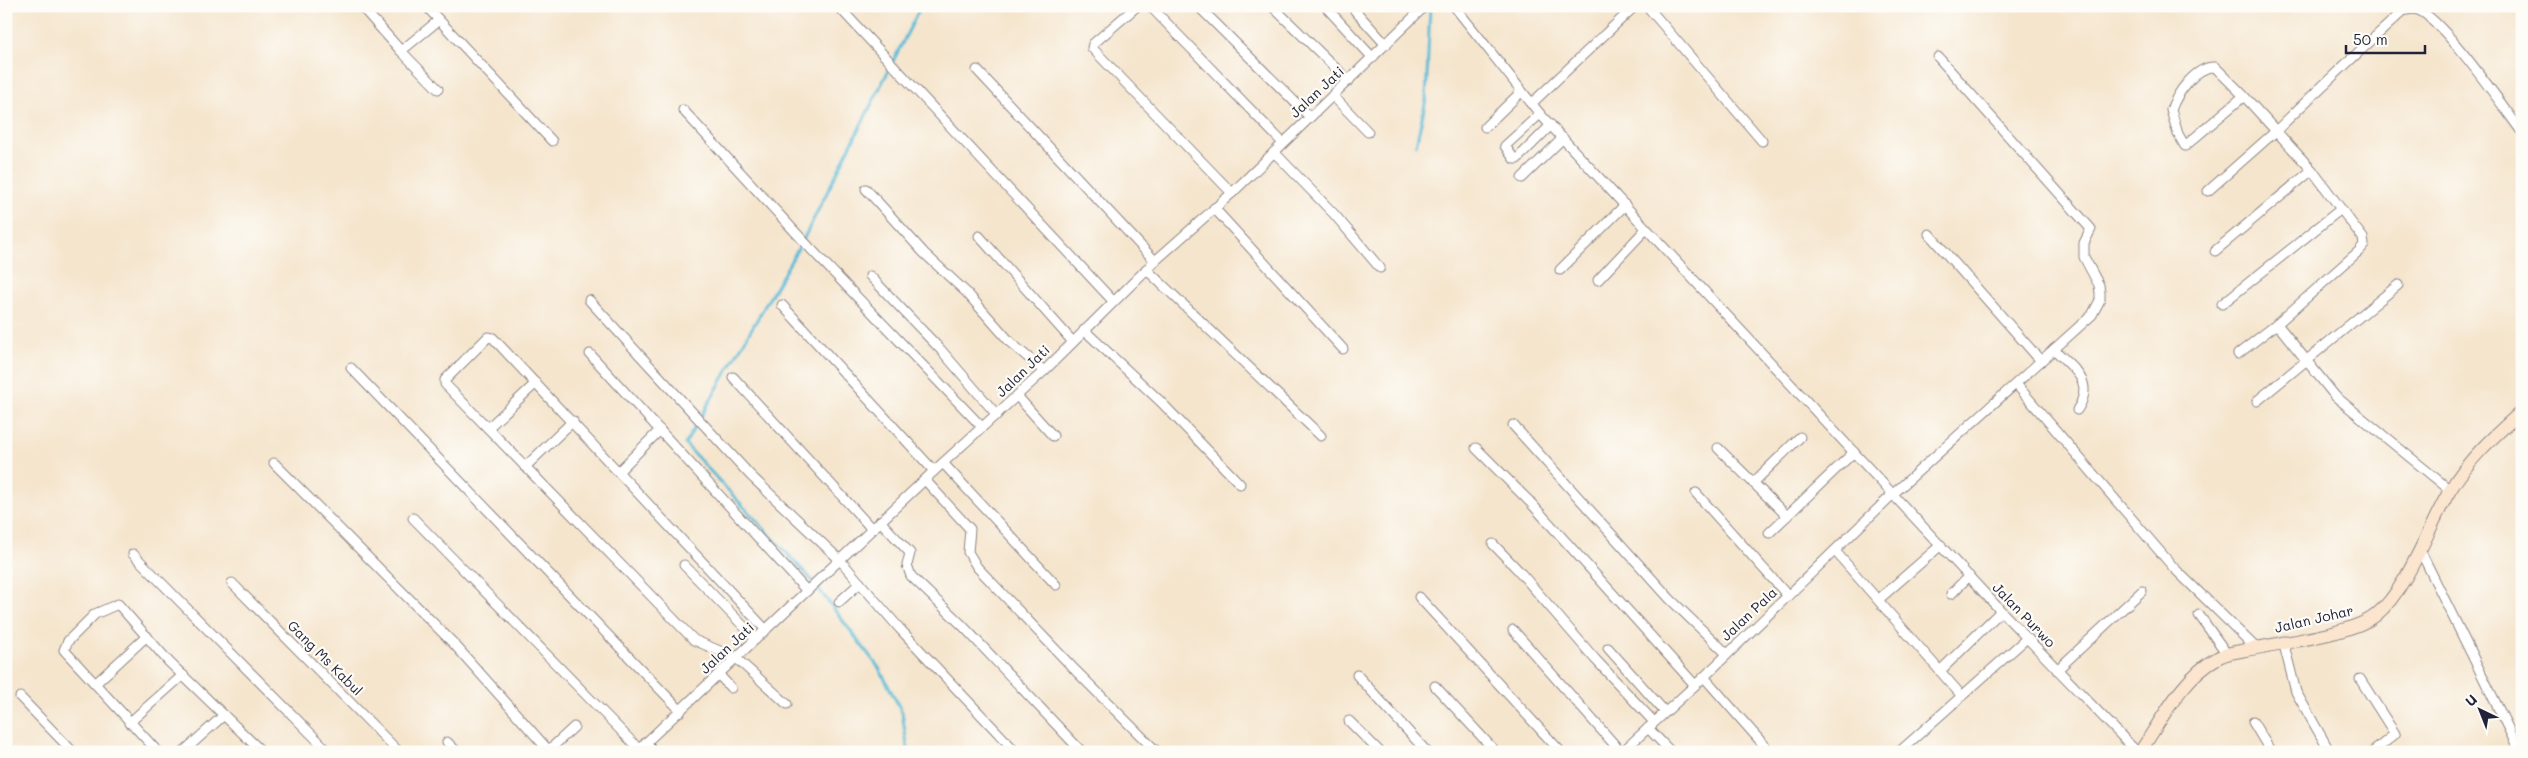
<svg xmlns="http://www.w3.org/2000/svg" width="2528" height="758" font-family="Mali,sans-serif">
  <rect width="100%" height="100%" fill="#fdfcf7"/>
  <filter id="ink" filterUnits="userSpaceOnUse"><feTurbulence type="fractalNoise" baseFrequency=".02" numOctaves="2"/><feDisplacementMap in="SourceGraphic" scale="10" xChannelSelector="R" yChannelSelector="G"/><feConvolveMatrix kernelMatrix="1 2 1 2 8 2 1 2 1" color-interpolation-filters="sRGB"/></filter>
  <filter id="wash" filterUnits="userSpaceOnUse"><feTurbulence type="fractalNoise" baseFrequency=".0096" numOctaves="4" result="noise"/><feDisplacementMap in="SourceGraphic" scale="20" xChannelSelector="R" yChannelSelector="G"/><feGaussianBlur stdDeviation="1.12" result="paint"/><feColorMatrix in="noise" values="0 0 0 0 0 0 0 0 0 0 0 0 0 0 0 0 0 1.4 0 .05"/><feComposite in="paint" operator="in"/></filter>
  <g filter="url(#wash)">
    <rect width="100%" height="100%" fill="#f5e5cd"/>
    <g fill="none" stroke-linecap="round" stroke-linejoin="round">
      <g stroke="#58bad7" stroke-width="3">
        <path d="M 1416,145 L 1426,100 L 1430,6"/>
        <path d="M 908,752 L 902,712 L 879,668 L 811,579 L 685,444 L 803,240 L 921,6"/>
      </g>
    </g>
  </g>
  <g filter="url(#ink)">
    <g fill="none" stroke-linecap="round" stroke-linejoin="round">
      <defs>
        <g id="street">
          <path d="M 361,6 L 401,51 L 439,20"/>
          <path d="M 426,6 L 552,141"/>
          <path d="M 838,6 L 1113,301"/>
          <path d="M 1137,6 L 1093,44 L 1092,48 L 1232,193"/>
          <path d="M 1150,6 L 1283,143"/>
          <path d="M 1198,6 L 1310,117"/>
          <path d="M 1272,6 L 1349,81"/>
          <path d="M 1325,6 L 1373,58"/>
          <path d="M 1351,6 L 1386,45"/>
          <path d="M 1454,6 L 1540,114 L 2001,611 L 2137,752"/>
          <path d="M 1647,6 L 1762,141"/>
          <path d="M 401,51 L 438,89"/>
          <path d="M 977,70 L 1155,261"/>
          <path d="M 1333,96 L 1368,132"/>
          <path d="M 2244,96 L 2215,67 C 2196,66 2177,93 2171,110 L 2178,134 L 2185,146 L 2244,96 L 2276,131 C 2317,90 2360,51 2403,11 C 2408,10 2412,8 2418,10 C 2442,18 2504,108 2522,132"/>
          <path d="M 1531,104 L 1635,6"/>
          <path d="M 683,110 L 810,248 L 982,427"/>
          <path d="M 1540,114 L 1505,146 L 1514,159 L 1517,159 L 1551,125"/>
          <path d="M 1485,127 L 1521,92"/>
          <path d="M 1274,152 L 1334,214 L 1380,268"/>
          <path d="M 1522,178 L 1563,138"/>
          <path d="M 866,189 L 924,253 L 967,293 L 1011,343 L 1044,371"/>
          <path d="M 2208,191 L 2276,131 L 2312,170"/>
          <path d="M 1214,208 L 1343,349"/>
          <path d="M 1929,234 L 2041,361"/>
          <path d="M 979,236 L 1073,342"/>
          <path d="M 2215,251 L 2312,170 L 2341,209"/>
          <path d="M 1146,269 L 1321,436"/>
          <path d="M 1560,270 L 1625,205"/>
          <path d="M 870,276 L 941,350 L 997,415"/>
          <path d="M 1598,280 L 1646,229"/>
          <path d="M 589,300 L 751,476 L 840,560 L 900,629 L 1016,752"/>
          <path d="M 2222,304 L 2341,209 L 2363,238 L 2364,245 L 2359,251 L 2277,324 L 2238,354"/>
          <path d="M 782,305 L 934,471"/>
          <path d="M 2277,324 L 2335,396 L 2450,490"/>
          <path d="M 1084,330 L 1161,402 L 1240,484"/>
          <path d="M 2054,349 C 2073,369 2096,381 2077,410"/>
          <path d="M 590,354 L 807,591"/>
          <path d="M 351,368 L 681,711"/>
          <path d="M 733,377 L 872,529"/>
          <path d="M 2016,384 L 2174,568 L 2256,648"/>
          <path d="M 1017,396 L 1053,436"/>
          <path d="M 2257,401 L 2398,285"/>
          <path d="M 1513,425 L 1670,599 L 1727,654"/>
          <path d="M 488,428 L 536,383"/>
          <path d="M 1476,448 L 1530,502 L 1695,685"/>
          <path d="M 1718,448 L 1787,516"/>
          <path d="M 274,463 L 454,644 L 550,752"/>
          <path d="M 943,463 L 1056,585"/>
          <path d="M 525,467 L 573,421"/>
          <path d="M 619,471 L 660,430"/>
          <path d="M 925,480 L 970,529 L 968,552 L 977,567 L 1076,671 L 1156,751"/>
          <path d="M 1753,483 L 1800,437"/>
          <path d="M 1696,493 L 1788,596"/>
          <path d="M 413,518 L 639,749"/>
          <path d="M 880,521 L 910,553 L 907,565 L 911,576 L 963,626 L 1082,752"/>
          <path d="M 1769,533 L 1854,452"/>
          <path d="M 1493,544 L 1519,571 L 1595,659 L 1654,722"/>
          <path d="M 2420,550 L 2520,752"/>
          <path d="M 1835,551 L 1961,695"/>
          <path d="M 133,554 L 329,752"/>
          <path d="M 684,565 L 756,639"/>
          <path d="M 232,583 L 399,752"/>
          <path d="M 1951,594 L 1969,576"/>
          <path d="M 1419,597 L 1561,752"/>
          <path d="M 1879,599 L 1941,545"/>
          <path d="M 839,602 L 860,583"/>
          <path d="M 2199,615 L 2227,654"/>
          <path d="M 766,630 L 493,338 L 488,337 L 445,380 L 445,384 L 694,640 L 736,658 L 787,704"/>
          <path d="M 1513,630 L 1621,752"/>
          <path d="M 2283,641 L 2296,692 L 2330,752"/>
          <path d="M 1608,648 L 1665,712"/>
          <path d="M 2057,670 L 2142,591"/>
          <path d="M 1940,671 L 2001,611"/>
          <path d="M 719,675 L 731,688"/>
          <path d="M 1357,675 L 1427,752"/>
          <path d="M 1704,677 L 1770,752"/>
          <path d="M 2360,679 L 2395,734 L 2373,752"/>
          <path d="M 95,684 L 147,636"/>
          <path d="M 1435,686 L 1496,752"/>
          <path d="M 20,697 L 73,752"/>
          <path d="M 1349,721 L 1380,752"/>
          <path d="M 2253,722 L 2271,752"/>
          <path d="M 129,723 L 183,675"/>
          <path d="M 1648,728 L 1671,752"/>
          <path d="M 447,742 L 457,752"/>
          <path d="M 646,742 L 654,752"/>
          <path d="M 549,750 L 574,727"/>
          <path d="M 158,752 L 64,650 L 68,641 L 95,614 L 118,604 L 169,662 L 262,752"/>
          <path d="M 183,752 L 224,715"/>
          <path d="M 636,752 L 934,471 L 1044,371 L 1155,261 L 1232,193 L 1425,6"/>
          <path d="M 1622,752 L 1704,677 L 1893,494 L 2092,315 L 2100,300 L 2100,293 L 2099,285 L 2084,257 L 2084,243 L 2091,229 L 1938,57"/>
          <path d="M 1899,752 L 2027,638"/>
        </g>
        <path id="secondary" d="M 2140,752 C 2162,719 2183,676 2219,657 C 2229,652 2242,651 2252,649 C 2284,642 2353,634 2376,615 C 2407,590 2428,528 2449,492 C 2468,459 2494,436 2522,411"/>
      </defs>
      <use href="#street" stroke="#8c8484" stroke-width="11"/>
      <use href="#secondary" stroke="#8c8484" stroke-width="14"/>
      <use href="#street" stroke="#fff" stroke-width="9"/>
      <use href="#secondary" stroke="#fce5cf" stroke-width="12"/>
    </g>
  </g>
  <g text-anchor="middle" stroke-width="4.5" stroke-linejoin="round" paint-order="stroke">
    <g font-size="14" fill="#22223b" stroke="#fdfcf7">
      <text transform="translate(1317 92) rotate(-43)" y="5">Jalan Jati</text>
      <text transform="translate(1023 371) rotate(-44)" y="5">Jalan Jati</text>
      <text transform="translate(1749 614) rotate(-43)" y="5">Jalan Pala</text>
      <text transform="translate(2024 615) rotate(46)" y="5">Jalan Purwo</text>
      <text transform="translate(2314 619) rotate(-13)" y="5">Jalan Johar</text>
      <text transform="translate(727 648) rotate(-43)" y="5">Jalan Jati</text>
      <text transform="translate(325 658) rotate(45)" y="5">Gang Ms Kabul</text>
    </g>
  </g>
  <rect width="2528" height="758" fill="none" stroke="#fdfcf7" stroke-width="25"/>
  <g transform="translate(2480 710) rotate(317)" stroke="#fdfcf7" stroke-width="4" paint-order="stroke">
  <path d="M0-4L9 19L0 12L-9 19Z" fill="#22223b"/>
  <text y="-8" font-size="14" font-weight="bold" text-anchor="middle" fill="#22223b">U</text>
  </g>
  <path d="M2346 45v8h79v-8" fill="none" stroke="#22223b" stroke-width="2.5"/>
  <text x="2353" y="45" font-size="15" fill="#22223b" stroke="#fdfcf7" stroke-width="4" paint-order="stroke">50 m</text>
</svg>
